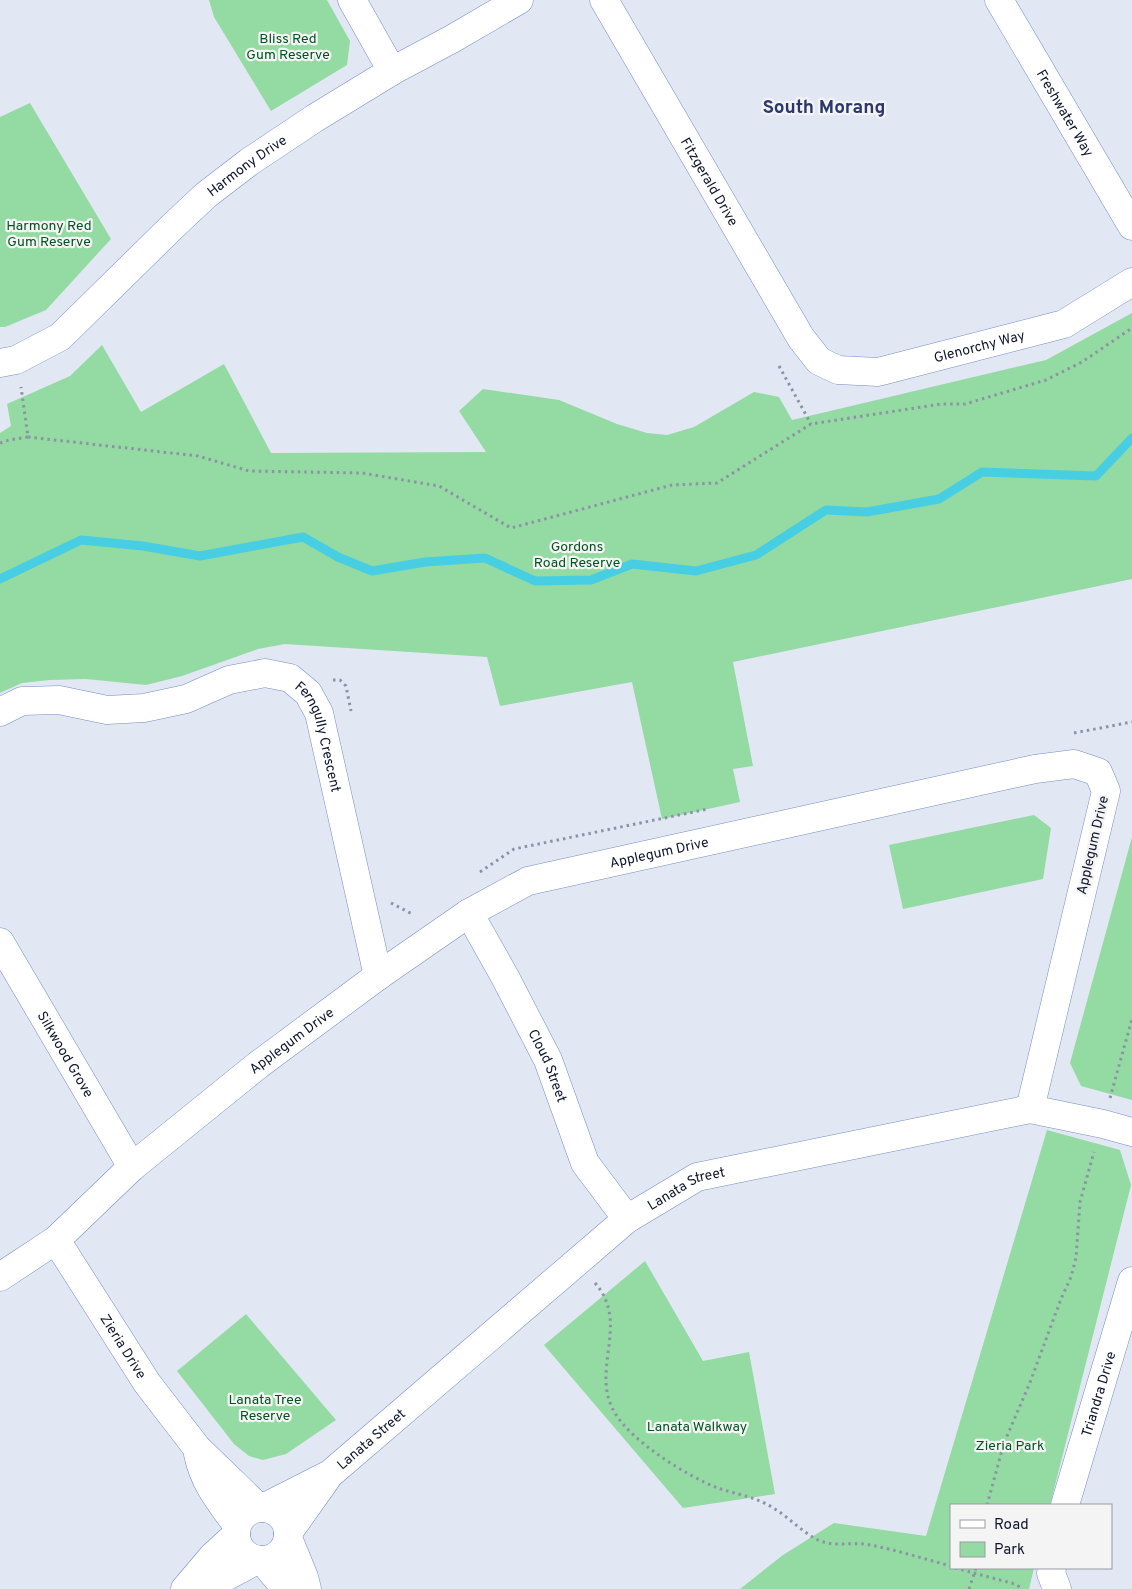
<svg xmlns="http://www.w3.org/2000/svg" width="1132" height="1589" font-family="Overpass,sans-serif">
  <rect width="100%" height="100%" fill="#e2e7f4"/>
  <g fill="#93dba2">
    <path d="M 209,0 L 327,0 L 350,41 L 347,65 L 271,111 L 214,17 Z"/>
    <path d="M 30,103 L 111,239 L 46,310 L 5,327 L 0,327 L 0,117 Z"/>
    <path d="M 1132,313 L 1132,579 L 733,662 L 753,766 L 733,769 L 740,802 L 662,819 L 632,682 L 500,706 L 487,657 L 285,644 L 258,649 L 182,676 L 146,685 L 86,679 L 50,680 L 22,683 L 0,693 L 0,433 L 11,426 L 7,404 L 70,376 L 102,345 L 141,412 L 224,364 L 271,453 L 486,452 L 459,411 L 483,389 L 559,400 L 617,424 L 647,433 L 667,435 L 694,427 L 754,392 L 779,397 L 792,420 L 1046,360 Z"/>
    <path d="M 1034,815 L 1051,828 L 1043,879 L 903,909 L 889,845 Z"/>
    <path d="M 1132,837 L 1132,1100 L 1081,1086 L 1070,1063 Z"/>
    <path d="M 1047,1130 L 1120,1150 L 1131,1185 L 1050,1505 L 951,1505 L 951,1568 L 1034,1568 L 1029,1589 L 740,1589 L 783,1555 L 834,1523 L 926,1536 Z"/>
    <path d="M 645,1261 L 703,1361 L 749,1352 L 775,1494 L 683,1508 L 544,1345 Z"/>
    <path d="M 246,1314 L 336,1420 L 286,1454 L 263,1460 L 249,1456 L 234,1444 L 177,1371 Z"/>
  </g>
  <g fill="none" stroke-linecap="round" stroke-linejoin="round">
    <path stroke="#48cee2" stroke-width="9" d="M 0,579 L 81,540 L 143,546 L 200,556 L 303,537 L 338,557 L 372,571 L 425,562 L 485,558 L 535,581 L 591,580 L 632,564 L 696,571 L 756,555 L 826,510 L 867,512 L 939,499 L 982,472 L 1096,476 L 1132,438"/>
    <defs>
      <g id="minor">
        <path d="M 352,0 L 392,71"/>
        <path id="s1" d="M 604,0 L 801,338 L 819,361 L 838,370 L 878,372 L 1064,324 L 1132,282"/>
        <path id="s2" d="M 999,0 L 1132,226"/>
        <path id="s3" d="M 0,363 L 16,360 L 60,337 L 174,225 L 206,195 L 249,162 L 315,118 L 392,71 L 452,39 L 519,0"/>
        <path id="s4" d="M 0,712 L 22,701 L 59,700 L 107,710 L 144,708 L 186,699 L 229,680 L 265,673 L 290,678 L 308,693 L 319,713 L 378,976"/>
        <path id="s5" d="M 469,913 L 505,977 L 548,1060 L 585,1163 L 627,1219"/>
        <path id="s6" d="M 0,942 L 132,1167"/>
        <path id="s7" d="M 56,1240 L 147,1383 L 197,1448 L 259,1508"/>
        <path id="s8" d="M 0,1277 L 56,1240 L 132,1167 L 258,1065 L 378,976 L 469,913 L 528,881 L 1035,769 L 1074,764 L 1098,772 L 1106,791 L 1030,1109"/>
        <path d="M 198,1454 C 204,1483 220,1502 237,1525"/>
        <path id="s9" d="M 1065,1505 L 1132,1281"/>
        <path id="s10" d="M 263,1508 L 330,1474 L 627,1219 L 697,1177 L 1030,1109 L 1103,1124 L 1132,1132"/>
        <circle cx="262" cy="1534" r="26"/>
        <path d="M 288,1533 L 327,1478"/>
        <path d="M 288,1538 L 304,1577 L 307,1589"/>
        <path d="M 262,1560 L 286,1589"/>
        <path d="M 1052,1568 L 1051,1573 L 1057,1589"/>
        <path d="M 185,1589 L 213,1556 L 236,1535"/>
        <path d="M 189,1589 L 214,1583 L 257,1560"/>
      </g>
    </defs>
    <use href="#minor" stroke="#788cc7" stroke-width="29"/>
    <g stroke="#8d93a4" stroke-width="3" stroke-dasharray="2.5 4" stroke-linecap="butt">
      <path d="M 779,366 L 811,424"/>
      <path d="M 28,437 L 198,456 L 249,471 L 362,473 L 439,486 L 511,528 L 672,485 L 717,483 L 811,424 L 941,404 L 965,404 L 1046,380 L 1082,362 L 1132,328"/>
      <path d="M 0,443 L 9,440 L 28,437 L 21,387"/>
      <path d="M 333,680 L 340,680 L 346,686 L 351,711"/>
      <path d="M 1074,733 L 1132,722"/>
      <path d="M 480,872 L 514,849 L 708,809"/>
      <path d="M 391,903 L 414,915"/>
      <path d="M 1110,1098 L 1132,1019"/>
      <path d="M 595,1283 C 631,1324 589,1370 615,1413 C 631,1441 688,1477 718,1488 C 735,1494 752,1496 768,1505 C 786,1514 800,1531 818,1540 C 835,1548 853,1541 870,1545 C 897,1550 924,1559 951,1566"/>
      <path d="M 987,1505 L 1004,1443 L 1029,1385 L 1061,1299 L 1071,1277 L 1076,1258 L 1080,1202 L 1094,1152"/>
      <path d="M 955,1568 L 1015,1584 L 1023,1589"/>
      <path d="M 969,1589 L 976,1568"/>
    </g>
    <use href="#minor" stroke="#fff" stroke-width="28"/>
  </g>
  <g text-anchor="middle" stroke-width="4.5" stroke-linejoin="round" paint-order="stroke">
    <g font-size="14" fill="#025222" stroke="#f4f4f4">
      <text x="288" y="43">Bliss Red<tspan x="288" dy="16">Gum Reserve</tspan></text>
      <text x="49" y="230">Harmony Red<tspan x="49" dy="16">Gum Reserve</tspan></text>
      <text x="577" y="551">Gordons<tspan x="577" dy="16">Road Reserve</tspan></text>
      <text x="265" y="1404">Lanata Tree<tspan x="265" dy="16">Reserve</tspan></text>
      <text x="697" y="1431">Lanata Walkway</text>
      <text x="1010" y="1450">Zieria Park</text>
    </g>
    <g font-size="14" fill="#0f162d" stroke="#f4f4f4">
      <text dy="5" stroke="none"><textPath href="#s2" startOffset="131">Freshwater Way</textPath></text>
      <text dy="5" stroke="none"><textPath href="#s3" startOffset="320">Harmony Drive</textPath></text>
      <text dy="5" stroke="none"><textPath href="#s1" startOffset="210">Fitzgerald Drive</textPath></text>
      <text dy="5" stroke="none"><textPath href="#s1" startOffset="586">Glenorchy Way</textPath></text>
      <text dy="5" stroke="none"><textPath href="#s4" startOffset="368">Ferngully Crescent</textPath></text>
      <text transform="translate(1092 845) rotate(-77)" y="5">Applegum Drive</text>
      <text dy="5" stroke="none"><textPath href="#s8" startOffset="796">Applegum Drive</textPath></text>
      <text dy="5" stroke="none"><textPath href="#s8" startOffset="376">Applegum Drive</textPath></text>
      <text dy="5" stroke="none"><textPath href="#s6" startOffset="130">Silkwood Grove</textPath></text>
      <text dy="5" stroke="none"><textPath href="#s5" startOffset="172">Cloud Street</textPath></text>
      <text dy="5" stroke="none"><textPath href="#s10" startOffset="534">Lanata Street</textPath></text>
      <text dy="5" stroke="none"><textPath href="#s7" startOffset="126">Zieria Drive</textPath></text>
      <text dy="5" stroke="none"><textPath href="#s9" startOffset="116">Triandra Drive</textPath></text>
      <text dy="5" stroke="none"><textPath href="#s10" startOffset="129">Lanata Street</textPath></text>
    </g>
    <g font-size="19" font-weight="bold" fill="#2a386d" stroke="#f4f4f4">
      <text x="824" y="113">South Morang</text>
    </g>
  </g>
  <rect x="950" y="1504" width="162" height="65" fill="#f4f4f4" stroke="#989ba4"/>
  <rect x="960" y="1520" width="25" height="8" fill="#ffffff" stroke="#989ba4"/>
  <text x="994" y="1529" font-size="15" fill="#0f162d">Road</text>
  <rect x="960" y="1542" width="25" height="15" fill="#93dba2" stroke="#989ba4"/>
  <text x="994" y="1554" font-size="15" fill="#0f162d">Park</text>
</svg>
